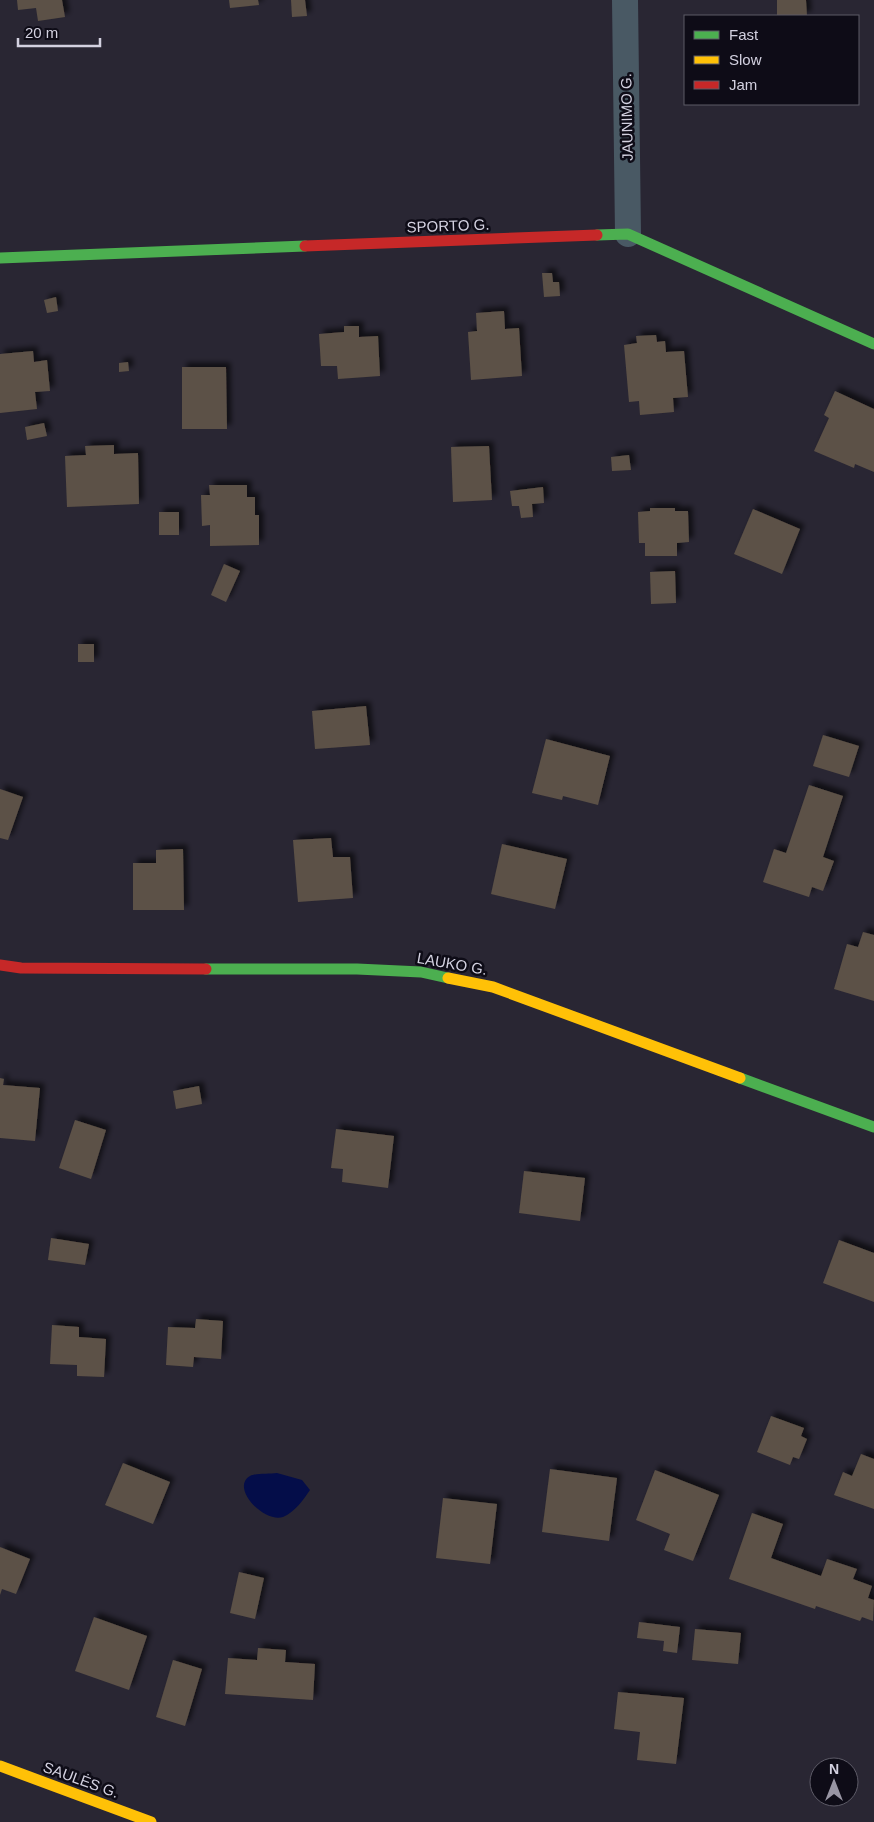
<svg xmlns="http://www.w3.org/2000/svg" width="874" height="1822" font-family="Arial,sans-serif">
  <defs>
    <filter id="shadow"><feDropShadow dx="4.5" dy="-4.5" stdDeviation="2.5" flood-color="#0009"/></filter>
  </defs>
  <rect width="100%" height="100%" fill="#292633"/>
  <path fill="#040d49" d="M 277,1473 L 302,1480 L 310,1490 C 304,1499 294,1513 283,1517 C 264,1523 230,1488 250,1476 C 256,1473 269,1474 277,1473 Z"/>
  <g fill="#5c5146" filter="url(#shadow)">
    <path d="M 17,0 L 62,0 L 65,17 L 38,21 L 36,8 L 18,10 Z"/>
    <path d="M 229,0 L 258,0 L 259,5 L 230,8 Z"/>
    <path d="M 291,0 L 305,0 L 307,16 L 292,17 Z"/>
    <path d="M 777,0 L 806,0 L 807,16 L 777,16 Z"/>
    <path d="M 542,273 L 552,273 L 553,282 L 559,282 L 560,296 L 544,297 Z"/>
    <path d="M 56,297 L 58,311 L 47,313 L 44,300 Z"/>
    <path d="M 504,311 L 505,329 L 519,328 L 522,376 L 471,380 L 468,332 L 477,331 L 476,313 Z"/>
    <path d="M 344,326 L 359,326 L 359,337 L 378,336 L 380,376 L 338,379 L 337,366 L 321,366 L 319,334 L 344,332 Z"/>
    <path d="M 656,335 L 657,342 L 665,341 L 666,352 L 684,351 L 688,397 L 673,398 L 674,412 L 640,415 L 639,401 L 629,402 L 624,345 L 637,343 L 636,336 Z"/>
    <path d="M 33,351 L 34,362 L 47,360 L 50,391 L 35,392 L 37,409 L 0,413 L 0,354 Z"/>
    <path d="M 128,362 L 129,371 L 119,372 L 119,363 Z"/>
    <path d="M 182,367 L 226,367 L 227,429 L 182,429 Z"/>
    <path d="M 835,391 L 874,409 L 874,472 L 855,464 L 854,468 L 814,451 L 829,418 L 824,415 Z"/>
    <path d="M 44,423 L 47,436 L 27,440 L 25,427 Z"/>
    <path d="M 114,445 L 114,454 L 138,453 L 139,504 L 67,507 L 65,456 L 86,455 L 85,446 Z"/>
    <path d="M 489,446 L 492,500 L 453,502 L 451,447 Z"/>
    <path d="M 629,455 L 631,470 L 612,471 L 611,457 Z"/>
    <path d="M 209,485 L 247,485 L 247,497 L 255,497 L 255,515 L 259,515 L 259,545 L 210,546 L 210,525 L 202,526 L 201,495 L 210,495 Z"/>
    <path d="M 543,487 L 544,503 L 532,504 L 533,517 L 521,518 L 519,506 L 512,506 L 510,491 Z"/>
    <path d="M 650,508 L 675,508 L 675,511 L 688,511 L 689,542 L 677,543 L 677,556 L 645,556 L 645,543 L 639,543 L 638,512 L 650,511 Z"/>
    <path d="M 753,509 L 800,529 L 782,574 L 734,554 Z"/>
    <rect x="159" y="512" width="20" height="23"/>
    <path d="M 224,564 L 240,571 L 226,602 L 211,595 Z"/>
    <path d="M 675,571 L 676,603 L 651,604 L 650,572 Z"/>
    <rect x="78" y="644" width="16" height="18"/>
    <path d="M 366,706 L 370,745 L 315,749 L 312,711 Z"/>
    <path d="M 823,735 L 859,746 L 849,777 L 813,766 Z"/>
    <path d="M 546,739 L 610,756 L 598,805 L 563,796 L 562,800 L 532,793 Z"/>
    <path d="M 809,785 L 843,796 L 823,857 L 834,861 L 823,891 L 812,887 L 809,897 L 763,882 L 774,849 L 786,853 Z"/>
    <path d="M 0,789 L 23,797 L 8,840 L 0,838 Z"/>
    <path d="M 331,838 L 333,857 L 350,857 L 353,898 L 298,902 L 293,840 Z"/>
    <path d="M 502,844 L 567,859 L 555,909 L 491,894 Z"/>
    <path d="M 183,849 L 184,910 L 133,910 L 133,863 L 156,863 L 156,850 Z"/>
    <path d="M 863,932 L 874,935 L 874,1001 L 834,989 L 847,944 L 858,947 Z"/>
    <path d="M 0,1078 L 4,1079 L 3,1085 L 40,1088 L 35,1141 L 0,1138 Z"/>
    <path d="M 199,1086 L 202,1104 L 176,1109 L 173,1091 Z"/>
    <path d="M 75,1120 L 106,1130 L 91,1179 L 59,1168 Z"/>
    <path d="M 336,1129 L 394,1136 L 388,1188 L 342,1182 L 343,1169 L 331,1168 Z"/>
    <path d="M 524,1171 L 585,1178 L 580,1221 L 519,1213 Z"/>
    <path d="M 51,1238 L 89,1244 L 85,1265 L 48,1260 Z"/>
    <path d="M 839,1240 L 874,1253 L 874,1302 L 823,1283 Z"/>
    <path d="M 196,1319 L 223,1321 L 221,1359 L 194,1357 L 193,1367 L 166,1365 L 168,1327 L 195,1328 Z"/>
    <path d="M 52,1325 L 79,1327 L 79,1337 L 106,1339 L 104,1377 L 77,1376 L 77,1365 L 50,1364 Z"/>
    <path d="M 771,1416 L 804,1428 L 801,1436 L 807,1439 L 799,1459 L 793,1457 L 790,1465 L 757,1452 Z"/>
    <path d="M 861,1454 L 874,1459 L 874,1509 L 834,1495 L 843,1472 L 852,1476 Z"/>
    <path d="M 123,1463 L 170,1482 L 153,1524 L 105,1505 Z"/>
    <path d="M 550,1469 L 617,1478 L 609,1541 L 542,1532 Z"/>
    <path d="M 655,1470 L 719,1495 L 693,1561 L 664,1550 L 670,1534 L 636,1520 Z"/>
    <path d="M 443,1498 L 497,1504 L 490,1564 L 436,1558 Z"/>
    <path d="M 752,1513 L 783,1524 L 771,1558 L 821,1576 L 827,1559 L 857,1569 L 853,1579 L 872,1586 L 868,1598 L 874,1600 L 873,1621 L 862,1617 L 860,1621 L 816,1606 L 815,1609 L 729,1579 Z"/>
    <path d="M 0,1547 L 30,1559 L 16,1594 L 2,1589 L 0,1595 Z"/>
    <path d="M 239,1572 L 264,1578 L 255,1619 L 230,1613 Z"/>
    <path d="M 94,1617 L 147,1636 L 129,1690 L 75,1671 Z"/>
    <path d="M 639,1622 L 680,1627 L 677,1653 L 663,1651 L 664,1641 L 637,1638 Z"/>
    <path d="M 695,1629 L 741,1633 L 738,1664 L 692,1660 Z"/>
    <path d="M 258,1648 L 286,1650 L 285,1662 L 315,1664 L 313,1700 L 225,1694 L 228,1658 L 257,1660 Z"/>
    <path d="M 173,1660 L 202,1669 L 185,1726 L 156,1717 Z"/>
    <path d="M 618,1692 L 684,1698 L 676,1764 L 637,1760 L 640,1732 L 614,1729 Z"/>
  </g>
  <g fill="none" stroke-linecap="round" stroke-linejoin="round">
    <path stroke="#495964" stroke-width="26" d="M 625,0 L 628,234"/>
    <g stroke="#4caf50" stroke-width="11">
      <path d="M 597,235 L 628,234 L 874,344"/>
      <path d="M 0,258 L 305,246"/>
      <path d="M 206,969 L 357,969 L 421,972 L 448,978"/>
      <path d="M 740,1078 L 874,1127"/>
    </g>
    <g stroke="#ffc107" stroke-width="11">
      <path d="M 448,978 L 493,987 L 740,1078"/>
      <path d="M 0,1766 L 151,1822"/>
    </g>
    <g stroke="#c62828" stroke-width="11">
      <path d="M 305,246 L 597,235"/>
      <path d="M 0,965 L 21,968 L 206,969"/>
    </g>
  </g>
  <g text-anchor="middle" stroke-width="5" stroke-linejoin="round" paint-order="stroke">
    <g font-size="15" fill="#d3d1e0" stroke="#0e0c17">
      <text transform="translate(627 117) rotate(-91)" y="5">JAUNIMO G.</text>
      <text transform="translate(448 226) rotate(-2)" y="5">SPORTO G.</text>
      <text transform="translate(452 964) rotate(10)" y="5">LAUKO G.</text>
      <text transform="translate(81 1780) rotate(20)" y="5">SAULĖS G.</text>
    </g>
  </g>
  <rect x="684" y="15" width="175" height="90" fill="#0e0c17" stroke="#5d5b67"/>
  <rect x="694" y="31" width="25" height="8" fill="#4caf50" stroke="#5d5b67"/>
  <text x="729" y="40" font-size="15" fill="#d3d1e0">Fast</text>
  <rect x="694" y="56" width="25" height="8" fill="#ffc107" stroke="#5d5b67"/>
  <text x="729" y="65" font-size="15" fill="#d3d1e0">Slow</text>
  <rect x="694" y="81" width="25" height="8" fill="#c62828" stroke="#5d5b67"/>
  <text x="729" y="90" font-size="15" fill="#d3d1e0">Jam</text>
  <g transform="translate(834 1782)"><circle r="24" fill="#0e0c17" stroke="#5d5b67"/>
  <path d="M0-4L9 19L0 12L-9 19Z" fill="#9895a3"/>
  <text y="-8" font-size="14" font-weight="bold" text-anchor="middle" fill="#d3d1e0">N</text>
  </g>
  <path d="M18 38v8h82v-8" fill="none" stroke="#d3d1e0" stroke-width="2.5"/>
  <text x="25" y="38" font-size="15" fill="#d3d1e0" stroke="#0e0c17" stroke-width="4" paint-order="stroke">20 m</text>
</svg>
